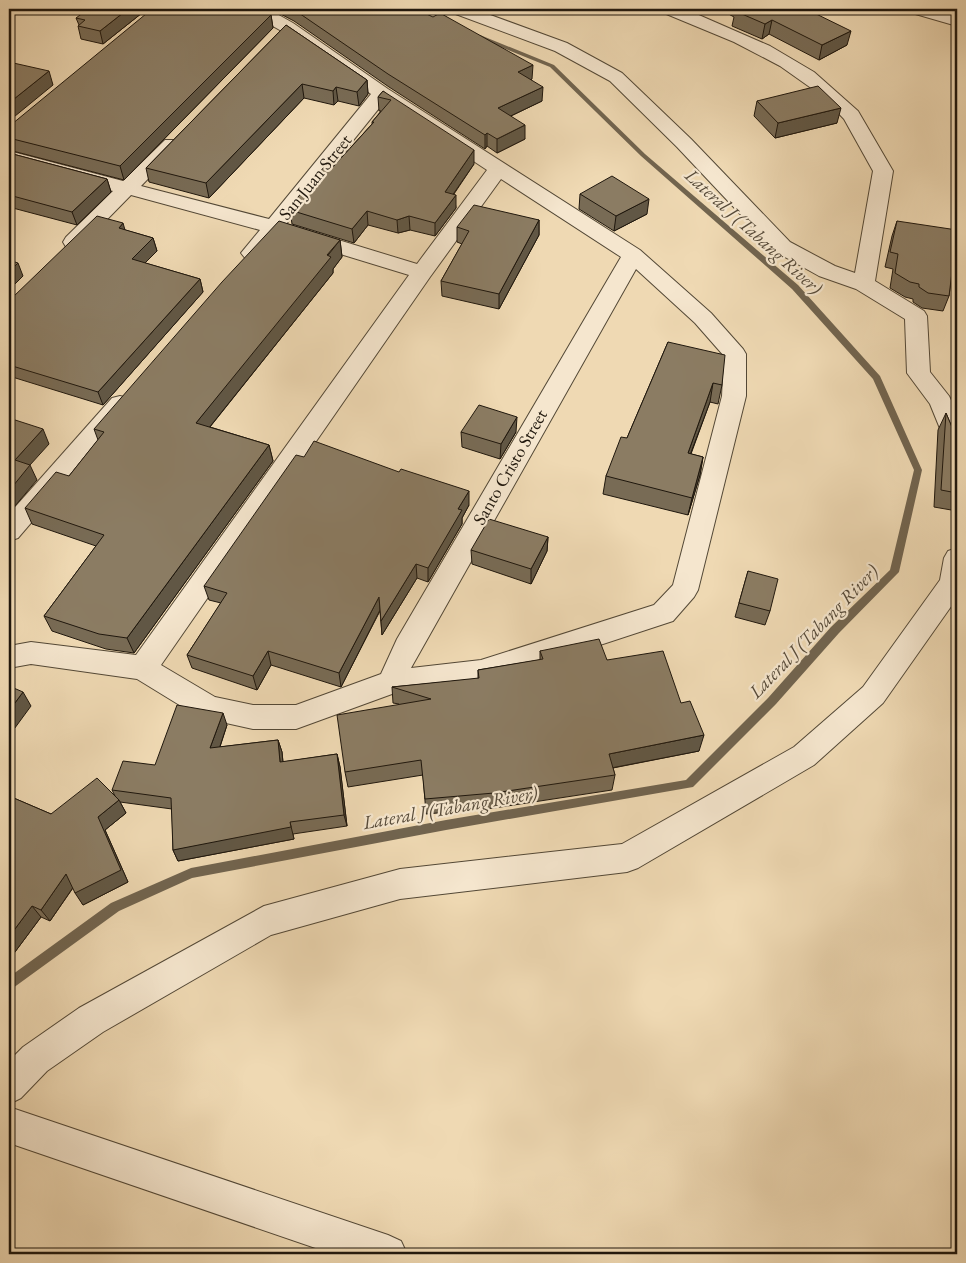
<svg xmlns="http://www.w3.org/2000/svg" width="966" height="1263" font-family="'EB Garamond',serif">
  <rect width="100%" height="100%" fill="#efd9b3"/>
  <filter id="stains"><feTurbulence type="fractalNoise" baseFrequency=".004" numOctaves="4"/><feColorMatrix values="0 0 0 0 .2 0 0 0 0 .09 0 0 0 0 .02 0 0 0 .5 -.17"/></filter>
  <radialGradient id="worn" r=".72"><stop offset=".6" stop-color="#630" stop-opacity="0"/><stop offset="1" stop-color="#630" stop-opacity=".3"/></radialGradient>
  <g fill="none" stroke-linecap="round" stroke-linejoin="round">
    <path fill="#71644f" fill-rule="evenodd" d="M 476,35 L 480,35 L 554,65 L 645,154 L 798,285 L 880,376 L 922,470 L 899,572 L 839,633 L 776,704 L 693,787 L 446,830 L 192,878 L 119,911 L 13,988 L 9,990 L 9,977 L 111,903 L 191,868 L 446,820 L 686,780 L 768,698 L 831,627 L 890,570 L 914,470 L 873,379 L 792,289 L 641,156 L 550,67 L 476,37 Z"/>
    <defs>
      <g id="minor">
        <path d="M 239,9 L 268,9 L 293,23 L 388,89 L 640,250 L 711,313 L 743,349 L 746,354 L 746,396 L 698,590 L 694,597 L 673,621 L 481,684 L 392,694 L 296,729 L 253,729 L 199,717 L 137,679 L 31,664 L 9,668 L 9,646 L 31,642 L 136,655 L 409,275 L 278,235 C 268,247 262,262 245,258 L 241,253 L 260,230 L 131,195 L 80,247 L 73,248 L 66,247 L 63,242 L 66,237 L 113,191 L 9,163 L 9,151 L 123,181 L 165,140 L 179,140 L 182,144 L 141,186 L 269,219 L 371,94 C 336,69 281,23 241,13 ZM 384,102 L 487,170 L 417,264 L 286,224 ZM 501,179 L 621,257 L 397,639 L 381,674 L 296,705 L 253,705 L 215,697 L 161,665 L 430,277 ZM 636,269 L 695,323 L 724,356 L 722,396 L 673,585 L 654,605 L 481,660 L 411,668 Z"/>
        <path d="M 451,9 L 474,9 L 567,43 L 622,73 L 691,139 L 790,242 L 835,266 L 855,273 L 873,171 L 844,119 L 821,95 L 780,66 L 734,42 L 664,13 L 662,9 L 685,9 L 770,46 L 814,72 L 858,111 L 893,171 L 875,281 L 924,311 L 927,316 L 930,372 L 949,396 L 957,413 L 957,451 L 948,448 L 930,404 L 907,373 L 905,319 L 856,289 L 819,276 L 776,252 L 677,147 L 610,81 L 555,51 L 453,13 Z"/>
        <path d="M 910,9 L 935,9 L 957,16 L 957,26 L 912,13 Z"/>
        <path d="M 120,396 L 128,398 L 132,404 L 128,410 L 18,538 L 9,541 L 9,514 L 112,398 Z"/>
        <path d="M 957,548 L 957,598 L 883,703 L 814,765 L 638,868 L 627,872 L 400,899 L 271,935 L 103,1032 L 47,1071 L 21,1098 L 9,1104 L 9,1061 L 23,1047 L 79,1008 L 264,906 L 400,869 L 622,844 L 794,747 L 863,687 L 940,580 L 944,558 L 948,551 Z"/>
        <path d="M 9,1107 L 388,1235 L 401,1241 L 407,1254 L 333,1254 L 9,1143 Z"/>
      </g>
    </defs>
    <use href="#minor" stroke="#534836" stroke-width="2"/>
    <use href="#minor" fill="#f5e6ce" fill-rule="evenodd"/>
  </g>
  <g fill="#786b55" stroke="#1f170d">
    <path d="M 147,9 L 103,44 L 81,39 L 78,26 L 79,25 L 76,18 Z"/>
    <path d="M 271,9 L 416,9 L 532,79 L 531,79 L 542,101 L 511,116 L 525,139 L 497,153 L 487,146 L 485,149 L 389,87 L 294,21 Z"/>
    <path d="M 724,9 L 806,9 L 847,45 L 819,60 L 769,34 L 762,39 L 732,26 L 734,17 L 723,11 Z"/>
    <path d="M 271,15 L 273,28 L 124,180 L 9,150 L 9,124 L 12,124 Z"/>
    <path d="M 286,25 L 367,80 L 368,94 L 359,106 L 338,101 L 334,105 L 304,98 L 209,198 L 149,182 L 146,168 Z"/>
    <path d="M 383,91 L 474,164 L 454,194 L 456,208 L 435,236 L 410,230 L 398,233 L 368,225 L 354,243 L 292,224 L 290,210 L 292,208 L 291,205 L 332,168 L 372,124 L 372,122 L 381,111 L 379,111 L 378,97 Z"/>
    <path d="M 757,101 L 837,123 L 775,138 L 754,116 Z"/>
    <path d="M 9,153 L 107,179 L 111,192 L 77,225 L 9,207 Z"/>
    <path d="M 580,194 L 647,214 L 614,231 L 579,209 Z"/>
    <path d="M 539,220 L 539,235 L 499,309 L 442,296 L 441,281 L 462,244 L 457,242 L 457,227 Z"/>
    <path d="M 897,221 L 956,264 L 952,274 L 949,296 L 943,311 L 922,308 L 913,302 L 913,299 L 905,297 L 890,288 L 893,269 L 885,267 L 892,236 Z"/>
    <path d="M 125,230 L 153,238 L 157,251 L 145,263 L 200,279 L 203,292 L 103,405 L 9,376 L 9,298 L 13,297 Z"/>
    <path d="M 340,240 L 342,257 L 333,269 L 333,273 L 210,427 L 269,445 L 273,461 L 134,653 L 106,649 L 52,631 L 44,616 L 96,546 L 32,524 L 25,508 L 69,476 L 98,440 L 94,429 Z"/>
    <path d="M 668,342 L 722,385 L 718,404 L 710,402 L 691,454 L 703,457 L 700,475 L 688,515 L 603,494 L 606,476 L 627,438 Z"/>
    <path d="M 946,413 L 954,432 L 957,433 L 957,511 L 934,507 L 938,430 Z"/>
    <path d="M 461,432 L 516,432 L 500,459 L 462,447 Z"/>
    <path d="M 469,505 L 462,518 L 462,524 L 428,582 L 417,578 L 382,635 L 380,611 L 341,687 L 271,665 L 257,690 L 192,668 L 187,655 L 221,603 L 209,600 L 204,586 Z"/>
    <path d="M 548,537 L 547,551 L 531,584 L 472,564 L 471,550 Z"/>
    <path d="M 748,571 L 770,611 L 765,625 L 735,617 Z"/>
    <path d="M 540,651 L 607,660 L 681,703 L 699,751 L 613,768 L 615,775 L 612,790 L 494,808 L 426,814 L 423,775 L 348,787 L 345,772 L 399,704 L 393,703 L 392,687 L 478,679 L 478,670 L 540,660 Z"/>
    <path d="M 227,725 L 220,747 L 278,740 L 282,752 L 283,762 L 337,754 L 340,767 L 347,826 L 293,834 L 294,839 L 178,861 L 173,850 L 172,809 L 120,802 L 126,813 L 105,830 L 128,882 L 83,905 L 73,888 L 50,921 L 41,917 L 9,960 L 9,796 L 51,814 L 115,796 L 112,790 Z"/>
  </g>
  <g fill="#615745" stroke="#1f170d">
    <path d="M 128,9 L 147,9 L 103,44 L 100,31 Z"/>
    <path d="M 271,15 L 273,28 L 124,180 L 120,166 Z"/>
    <path d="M 772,20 L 769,34 L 762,39 L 765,24 Z"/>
    <path d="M 851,31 L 847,45 L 819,60 L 822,45 Z"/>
    <path d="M 533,65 L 532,79 L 518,86 L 518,72 Z"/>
    <path d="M 49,71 L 53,85 L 9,121 L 9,103 Z"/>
    <path d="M 367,80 L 368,94 L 359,106 L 357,92 Z"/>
    <path d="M 302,84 L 304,98 L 209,198 L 206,183 Z"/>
    <path d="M 336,87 L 338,101 L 334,105 L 333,91 Z"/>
    <path d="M 543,87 L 542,101 L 498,122 L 498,108 Z"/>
    <path d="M 841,108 L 837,123 L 775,138 L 778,123 Z"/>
    <path d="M 525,125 L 525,139 L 497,153 L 497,139 Z"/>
    <path d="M 487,133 L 487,146 L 485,149 L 485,135 Z"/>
    <path d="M 474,150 L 474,164 L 445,206 L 445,192 Z"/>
    <path d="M 107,179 L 111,192 L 77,225 L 72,212 Z"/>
    <path d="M 456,195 L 456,208 L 435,236 L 435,223 Z"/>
    <path d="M 649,199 L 647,214 L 614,231 L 616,216 Z"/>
    <path d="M 367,211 L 368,225 L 354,243 L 352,229 Z"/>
    <path d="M 409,216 L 410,230 L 398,233 L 397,220 Z"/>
    <path d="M 539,220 L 539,235 L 499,309 L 499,294 Z"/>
    <path d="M 123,223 L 127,237 L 119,228 Z"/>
    <path d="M 153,238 L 157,251 L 136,272 L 132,259 Z"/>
    <path d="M 340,240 L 342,257 L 333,269 L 333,273 L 200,439 L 196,423 Z"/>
    <path d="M 18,263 L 23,276 L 9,290 L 9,272 Z"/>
    <path d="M 200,279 L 203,292 L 103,405 L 98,392 Z"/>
    <path d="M 713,383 L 710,402 L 684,471 L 688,453 Z"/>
    <path d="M 517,417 L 516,432 L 500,459 L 501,444 Z"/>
    <path d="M 43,429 L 49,444 L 30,465 L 37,480 L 9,513 L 9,491 L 15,460 Z"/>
    <path d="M 269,445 L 273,461 L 134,653 L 127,638 Z"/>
    <path d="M 703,457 L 700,475 L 688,515 L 692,498 Z"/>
    <path d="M 469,491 L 469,505 L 462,518 L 462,524 L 428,582 L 428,568 L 458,509 Z"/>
    <path d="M 548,537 L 547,551 L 531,584 L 531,569 Z"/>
    <path d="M 416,564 L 417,578 L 382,635 L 381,621 Z"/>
    <path d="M 379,597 L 380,610 L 341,687 L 339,673 Z"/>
    <path d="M 268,651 L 271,665 L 257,690 L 253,676 Z"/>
    <path d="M 23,692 L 31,706 L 9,736 L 9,711 Z"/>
    <path d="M 223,713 L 227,725 L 215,761 L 210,748 Z"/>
    <path d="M 704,735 L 699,751 L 606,769 L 609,754 Z"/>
    <path d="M 278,740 L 282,752 L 284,774 L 280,762 Z"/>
    <path d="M 337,754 L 340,767 L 347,826 L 344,815 Z"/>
    <path d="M 119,800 L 126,813 L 105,830 L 128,882 L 83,905 L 75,893 L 98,817 Z"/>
    <path d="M 290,822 L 294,839 L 178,861 L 173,850 Z"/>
    <path d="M 66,874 L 74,886 L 50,921 L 41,910 Z"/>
    <path d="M 32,906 L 41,917 L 9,960 L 9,937 Z"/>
  </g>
  <g fill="#8b7c63" stroke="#1f170d">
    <path d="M 88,9 L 128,9 L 100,31 L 78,26 L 85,20 L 76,18 Z"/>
    <path d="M 152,9 L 261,9 L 271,15 L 120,166 L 9,138 L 9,124 L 12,124 Z"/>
    <path d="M 293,9 L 416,9 L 433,17 L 440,13 L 533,65 L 518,72 L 543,87 L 498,108 L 525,125 L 497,139 L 487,133 L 485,135 L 388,74 Z"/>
    <path d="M 739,9 L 806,9 L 851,31 L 822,45 L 772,20 L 765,24 L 735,11 Z"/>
    <path d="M 286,25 L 367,80 L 357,92 L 336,87 L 333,91 L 302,84 L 206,183 L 146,168 Z"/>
    <path d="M 9,62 L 49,71 L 9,103 Z"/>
    <path d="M 818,86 L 841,108 L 778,123 L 757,101 Z"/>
    <path d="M 383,91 L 474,150 L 445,192 L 456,195 L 435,223 L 409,216 L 397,220 L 367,211 L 352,229 L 290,210 L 293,206 L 291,205 L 325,166 L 332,168 L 374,122 L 372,122 L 391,100 L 378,97 Z"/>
    <path d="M 9,153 L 107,179 L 72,212 L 9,195 Z"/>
    <path d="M 612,176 L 649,199 L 616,216 L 580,194 Z"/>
    <path d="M 474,205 L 539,220 L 499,294 L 441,281 L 469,231 L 457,227 Z"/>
    <path d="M 97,216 L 123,223 L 119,228 L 153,238 L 132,259 L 200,279 L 98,392 L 9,365 L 9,298 L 13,297 Z"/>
    <path d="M 279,221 L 340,240 L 327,255 L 331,257 L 196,423 L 269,445 L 127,638 L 99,634 L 44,616 L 104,535 L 25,508 L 56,472 L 69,476 L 104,432 L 94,429 L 222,282 Z"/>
    <path d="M 897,221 L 957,230 L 956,264 L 953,264 L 949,296 L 928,293 L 919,287 L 919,284 L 910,282 L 895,273 L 898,254 L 890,252 Z"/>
    <path d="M 9,260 L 18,263 L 9,272 Z"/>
    <path d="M 668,342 L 725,355 L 722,385 L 713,383 L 688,453 L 703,457 L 692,498 L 606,476 L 621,437 L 627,438 Z"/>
    <path d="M 479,405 L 517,417 L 501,444 L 461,432 Z"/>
    <path d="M 946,413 L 954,432 L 957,433 L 957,493 L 941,490 Z"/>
    <path d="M 9,418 L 43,429 L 15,460 L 30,465 L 9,491 Z"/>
    <path d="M 314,441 L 399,472 L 401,469 L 469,491 L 458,509 L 462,510 L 428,568 L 416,564 L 381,621 L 379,597 L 339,673 L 268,651 L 253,676 L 187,655 L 227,593 L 204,586 L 296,455 L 304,457 Z"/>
    <path d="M 489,519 L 548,537 L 531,569 L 471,550 Z"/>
    <path d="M 748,571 L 778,579 L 770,611 L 739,603 Z"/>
    <path d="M 599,639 L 607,660 L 663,651 L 681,703 L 690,701 L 704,735 L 609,754 L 615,775 L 494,793 L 425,799 L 421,760 L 345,772 L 337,715 L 431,699 L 392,687 L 479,678 L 478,670 L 543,659 L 540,651 Z"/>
    <path d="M 9,686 L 23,692 L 9,711 Z"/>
    <path d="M 177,705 L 223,713 L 210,748 L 278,740 L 280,762 L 337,754 L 344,815 L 290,822 L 291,827 L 173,850 L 171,798 L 112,790 L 123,761 L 155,765 Z"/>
    <path d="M 97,778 L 119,800 L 98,817 L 121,870 L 75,893 L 66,874 L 41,910 L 32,906 L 9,937 L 9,796 L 51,814 Z"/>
  </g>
  <g text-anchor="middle" stroke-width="4.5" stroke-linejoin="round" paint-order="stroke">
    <g font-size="18" fill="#1f170d" stroke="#f5e6ce">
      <text transform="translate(315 177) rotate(-51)" y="6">San Juan Street</text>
      <text transform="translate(510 467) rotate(-60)" y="6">Santo Cristo Street</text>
    </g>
    <g font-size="19" font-style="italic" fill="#564a39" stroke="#f5e6ce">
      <text transform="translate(754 231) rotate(42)" y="7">Lateral J (Tabang River)</text>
      <text transform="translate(813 631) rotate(-46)" y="7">Lateral J (Tabang River)</text>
      <text transform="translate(450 807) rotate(-10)" y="7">Lateral J (Tabang River)</text>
    </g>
  </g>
  <rect width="966" height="1263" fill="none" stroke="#efd9b3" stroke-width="30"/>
  <rect x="10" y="10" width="946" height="1243" fill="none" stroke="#1f170d" stroke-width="2.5"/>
  <rect x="15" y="15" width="936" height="1233" fill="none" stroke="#1f170d"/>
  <rect width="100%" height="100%" filter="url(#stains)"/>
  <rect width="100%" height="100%" fill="url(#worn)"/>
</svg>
